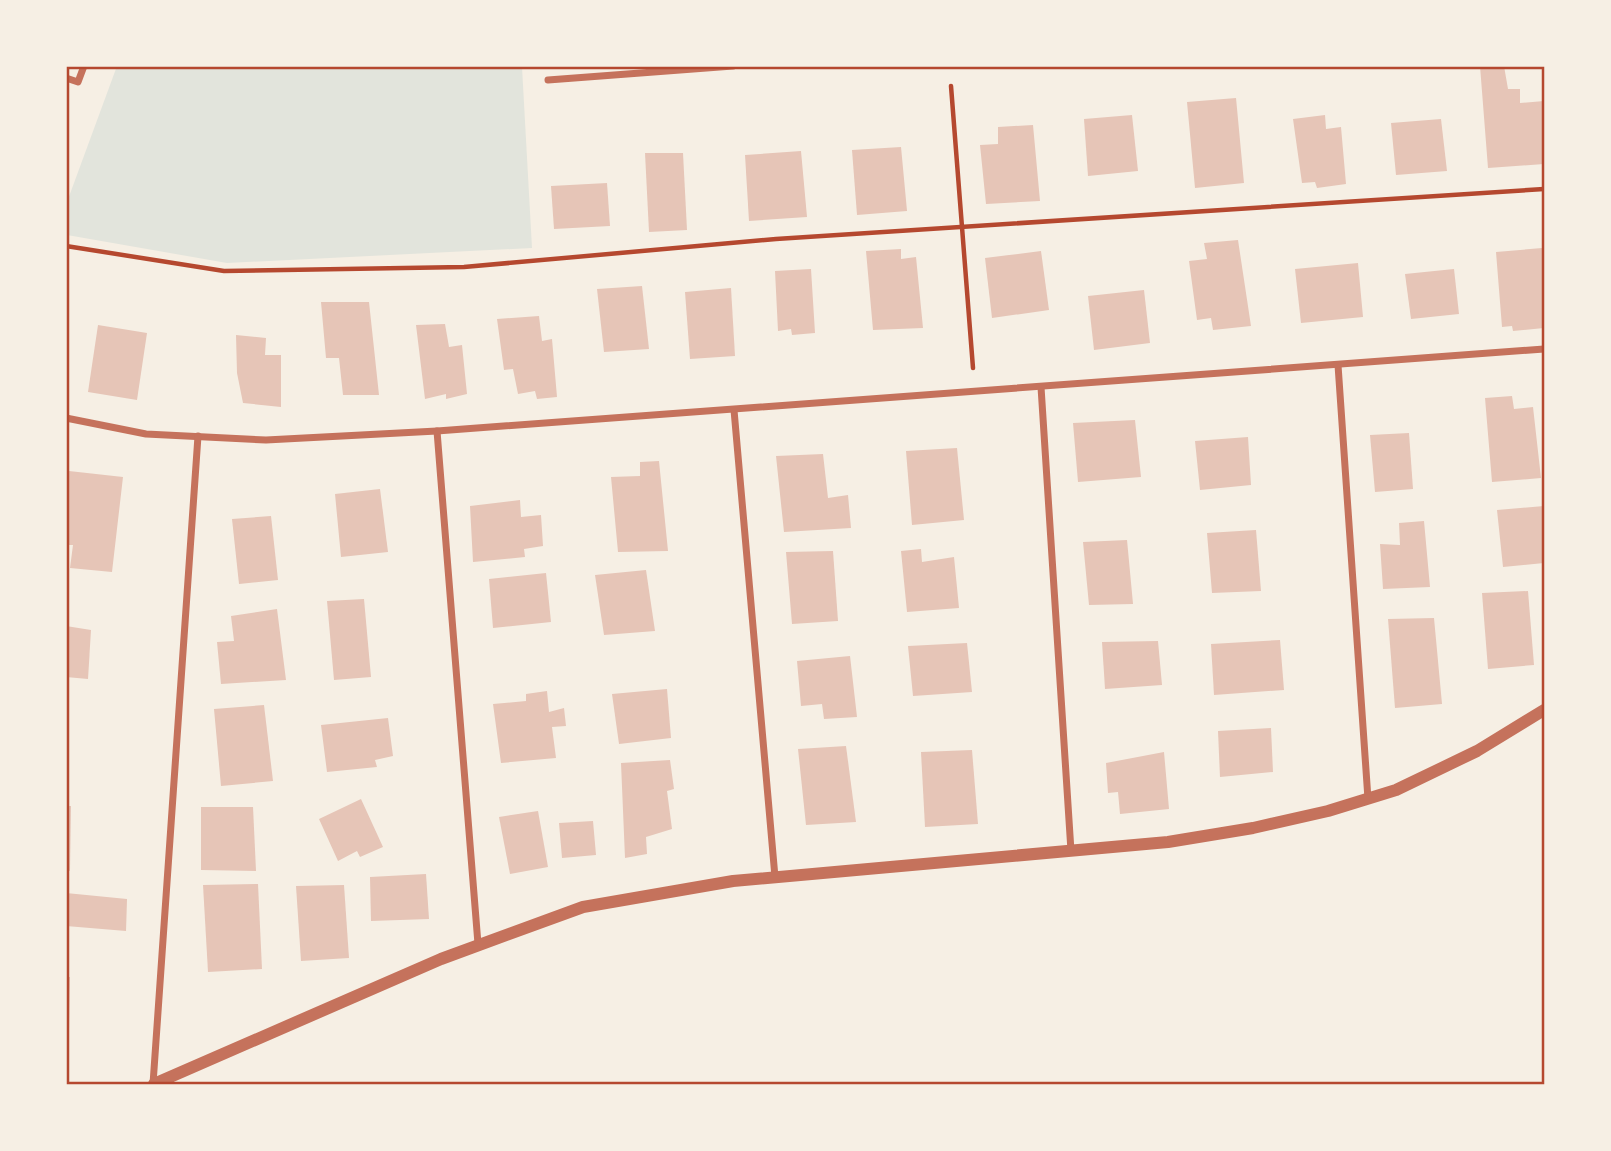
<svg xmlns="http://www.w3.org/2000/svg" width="1611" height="1151" font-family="'Exo 2',sans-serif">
  <rect width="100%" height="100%" fill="#f6efe4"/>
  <path fill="#e2e4dc" d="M 117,66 L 522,67 L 532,248 L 227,263 L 67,235 L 67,202 Z"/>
  <g fill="#e6c5b7">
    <path d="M 1480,66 L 1504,66 L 1508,89 L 1520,89 L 1520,103 L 1544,101 L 1544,164 L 1488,168 Z"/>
    <path d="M 1236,98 L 1244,183 L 1195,188 L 1187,102 Z"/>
    <path d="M 1132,115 L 1138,171 L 1088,176 L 1084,119 Z"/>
    <path d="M 1325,115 L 1326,129 L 1341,127 L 1346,184 L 1317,188 L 1315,182 L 1302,183 L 1293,119 Z"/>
    <path d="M 1441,119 L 1447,171 L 1396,175 L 1391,123 Z"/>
    <path d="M 1033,125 L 1040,201 L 986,204 L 980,145 L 998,144 L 998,127 Z"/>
    <path d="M 901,147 L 907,211 L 857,215 L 852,150 Z"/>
    <path d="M 801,151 L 807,217 L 749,221 L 745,155 Z"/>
    <path d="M 645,153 L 683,153 L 687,230 L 649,232 Z"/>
    <path d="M 607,183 L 610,226 L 554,229 L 551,186 Z"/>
    <path d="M 1238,240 L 1251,326 L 1213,330 L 1211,318 L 1197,320 L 1189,261 L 1207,259 L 1204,243 Z"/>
    <path d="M 1542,248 L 1544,328 L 1513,331 L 1512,326 L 1502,327 L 1496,252 Z"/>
    <path d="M 901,249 L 901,259 L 916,257 L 923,328 L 873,330 L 866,251 Z"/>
    <path d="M 1041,251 L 1049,310 L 992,318 L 985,258 Z"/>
    <path d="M 1358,263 L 1363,317 L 1301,323 L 1295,269 Z"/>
    <path d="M 811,269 L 815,333 L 792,335 L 791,329 L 778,331 L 775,271 Z"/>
    <path d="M 1454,269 L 1459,314 L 1411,319 L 1405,274 Z"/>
    <path d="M 642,286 L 649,349 L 604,352 L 597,289 Z"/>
    <path d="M 731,288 L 735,356 L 690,359 L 685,292 Z"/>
    <path d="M 1144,290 L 1150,343 L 1094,350 L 1088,296 Z"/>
    <path d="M 321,302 L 369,302 L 379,395 L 343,395 L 339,358 L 326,358 Z"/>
    <path d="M 539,316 L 542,341 L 552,339 L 557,397 L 537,399 L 535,391 L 518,394 L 513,369 L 504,370 L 497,319 Z"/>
    <path d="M 445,324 L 449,347 L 462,345 L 467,394 L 446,399 L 446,394 L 425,399 L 416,325 Z"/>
    <path d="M 98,325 L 147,333 L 137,400 L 88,392 Z"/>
    <path d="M 236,335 L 266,338 L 265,355 L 281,355 L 281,407 L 243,403 L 237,373 Z"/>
    <path d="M 1512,396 L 1514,409 L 1533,407 L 1541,478 L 1492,482 L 1485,398 Z"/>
    <path d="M 1135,420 L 1141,477 L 1078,482 L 1073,423 Z"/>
    <path d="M 1409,433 L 1413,489 L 1375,492 L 1370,435 Z"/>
    <path d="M 1248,437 L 1251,485 L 1200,490 L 1195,441 Z"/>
    <path d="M 957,448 L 964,520 L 912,525 L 906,451 Z"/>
    <path d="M 823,454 L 828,498 L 848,495 L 851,528 L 784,532 L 776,456 Z"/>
    <path d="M 659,461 L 668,551 L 618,552 L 611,477 L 640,476 L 640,462 Z"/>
    <path d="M 69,471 L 123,477 L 112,572 L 70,568 L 73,545 L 66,545 Z"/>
    <path d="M 380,489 L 388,552 L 341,557 L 335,494 Z"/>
    <path d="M 520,500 L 521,517 L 541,515 L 543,546 L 524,549 L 525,557 L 473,562 L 470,506 Z"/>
    <path d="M 1544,506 L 1544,563 L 1503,567 L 1497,510 Z"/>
    <path d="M 271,516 L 278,580 L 239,584 L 232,519 Z"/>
    <path d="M 1424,521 L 1430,587 L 1383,589 L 1380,544 L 1400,545 L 1399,523 Z"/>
    <path d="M 1256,530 L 1261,591 L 1212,593 L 1207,533 Z"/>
    <path d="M 1127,540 L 1133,604 L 1089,605 L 1083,542 Z"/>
    <path d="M 921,549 L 922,562 L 954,557 L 959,608 L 907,612 L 901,551 Z"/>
    <path d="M 833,551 L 838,621 L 792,624 L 786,552 Z"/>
    <path d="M 646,570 L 655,631 L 604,635 L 595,575 Z"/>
    <path d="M 546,573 L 551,622 L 493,628 L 489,579 Z"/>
    <path d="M 1528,591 L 1534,665 L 1488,669 L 1482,593 Z"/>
    <path d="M 364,599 L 371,677 L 334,680 L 327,601 Z"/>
    <path d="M 277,609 L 286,680 L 221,684 L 217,642 L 234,641 L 231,616 Z"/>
    <path d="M 1434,618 L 1442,704 L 1395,708 L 1388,619 Z"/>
    <path d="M 66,626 L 91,630 L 88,679 L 66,677 Z"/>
    <path d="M 1280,640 L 1284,690 L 1214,695 L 1211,644 Z"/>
    <path d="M 1158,641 L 1162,685 L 1105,689 L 1102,642 Z"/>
    <path d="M 967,643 L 972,692 L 913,696 L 908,646 Z"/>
    <path d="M 850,656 L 857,717 L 824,719 L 822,704 L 801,706 L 797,661 Z"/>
    <path d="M 667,689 L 671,738 L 619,744 L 612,694 Z"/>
    <path d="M 547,691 L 549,712 L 564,708 L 566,726 L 552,727 L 556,758 L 501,763 L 493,704 L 526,701 L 526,694 Z"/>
    <path d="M 264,705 L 273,781 L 221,786 L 214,709 Z"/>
    <path d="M 388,718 L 393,756 L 375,760 L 377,767 L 327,772 L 321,725 Z"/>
    <path d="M 1271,728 L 1273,772 L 1220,777 L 1218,731 Z"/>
    <path d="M 846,746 L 856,822 L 806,825 L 798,749 Z"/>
    <path d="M 972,750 L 978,824 L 925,827 L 921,752 Z"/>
    <path d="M 1164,752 L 1169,809 L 1120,814 L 1118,792 L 1108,793 L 1106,763 Z"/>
    <path d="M 670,760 L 674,789 L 667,791 L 672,829 L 646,837 L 647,854 L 625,858 L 621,763 Z"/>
    <path d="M 361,799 L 383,847 L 360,857 L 357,851 L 338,861 L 319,819 Z"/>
    <path d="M 66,806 L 71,806 L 70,871 L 66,870 Z"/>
    <path d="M 201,807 L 253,807 L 256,871 L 201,870 Z"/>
    <path d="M 538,811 L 548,867 L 510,874 L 499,817 Z"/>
    <path d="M 593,821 L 596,855 L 562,858 L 559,823 Z"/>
    <path d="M 426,874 L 429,919 L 371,921 L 370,877 Z"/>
    <path d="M 258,884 L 262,969 L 208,972 L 203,885 Z"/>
    <path d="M 344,885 L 349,958 L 301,961 L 296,886 Z"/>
    <path d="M 66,893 L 127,899 L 126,931 L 66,926 Z"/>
    <path d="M 66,977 L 70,977 L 69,1029 L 66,1029 Z"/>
  </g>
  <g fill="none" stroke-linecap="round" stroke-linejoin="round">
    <g stroke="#b5482f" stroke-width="4.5">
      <path d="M 951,86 L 973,368"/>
      <path d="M 66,246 L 224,271 L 464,267 L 776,239 L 1544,189"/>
    </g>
    <g stroke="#c5725c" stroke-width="7">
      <path d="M 66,78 L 78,82 L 84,66"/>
      <path d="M 548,80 L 733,66"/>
      <path d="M 1338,365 L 1368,799"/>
      <path d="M 1041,387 L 1071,851"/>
      <path d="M 734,410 L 775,877"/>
      <path d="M 66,418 L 146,434 L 266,440 L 437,431 L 1544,349"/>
      <path d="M 437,431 L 478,944"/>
      <path d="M 153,1084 L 198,436"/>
    </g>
    <path stroke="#c5725c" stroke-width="12" d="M 154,1084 L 441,959 L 583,907 L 733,881 L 1168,842 L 1253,828 L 1328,811 L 1396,790 L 1477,751 L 1544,710"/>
  </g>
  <rect width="1611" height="1151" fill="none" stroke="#f6efe4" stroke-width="136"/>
  <rect x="68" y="68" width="1475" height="1015" fill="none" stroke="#b5482f" stroke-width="2.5"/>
</svg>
